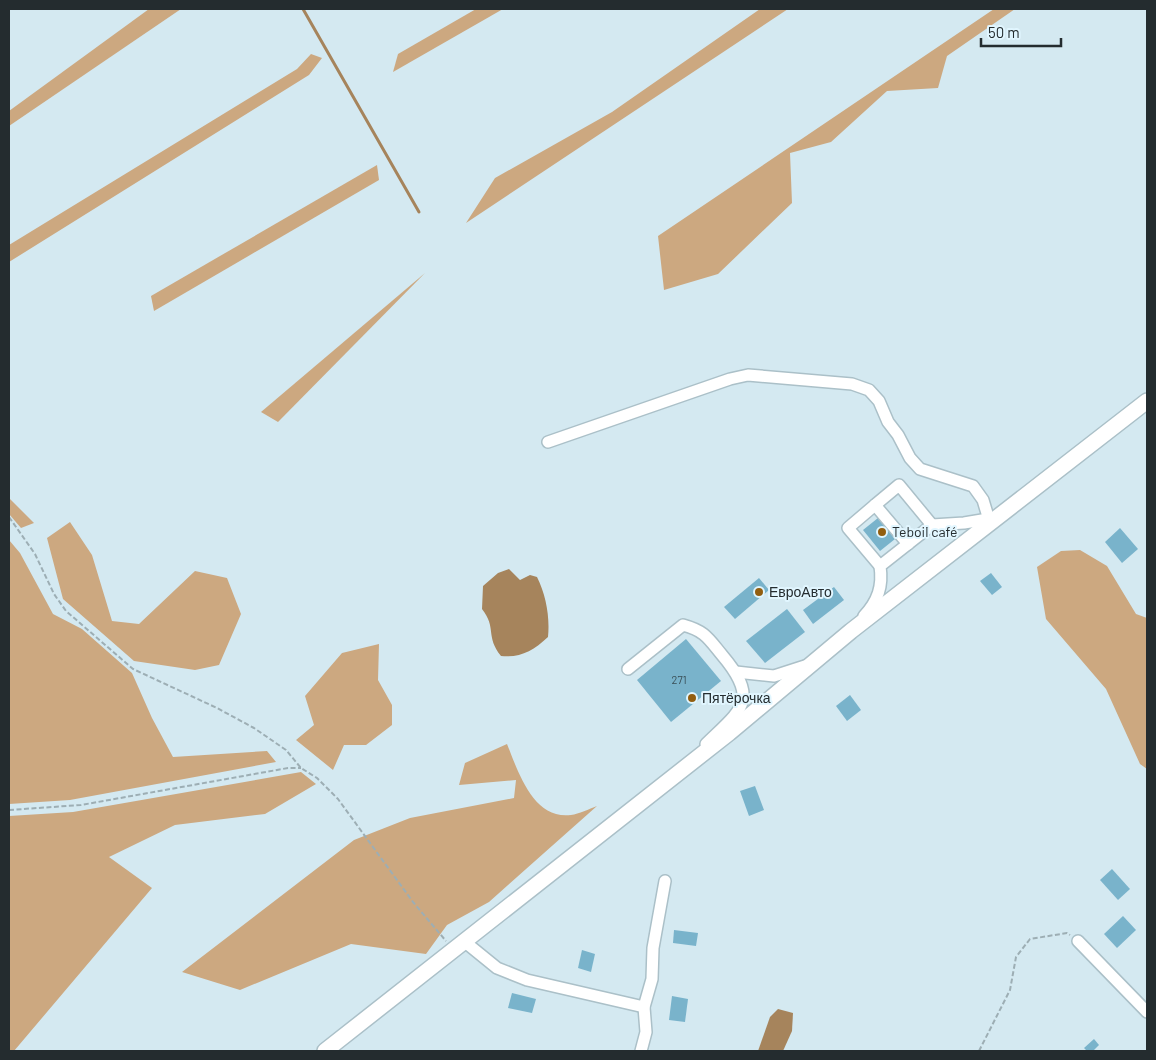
<svg xmlns="http://www.w3.org/2000/svg" width="1156" height="1060" font-family="Barlow,sans-serif">
  <rect width="100%" height="100%" fill="#d4e9f1"/>
  <g fill="#cca880">
    <path d="M 149,9 L 181,9 L 9,126 L 9,111 Z"/>
    <path d="M 476,9 L 503,9 L 393,72 L 398,54 Z"/>
    <path d="M 760,9 L 788,9 L 466,223 L 495,178 L 612,112 Z"/>
    <path d="M 994,9 L 1015,9 L 947,56 L 938,88 L 887,91 L 831,142 L 790,153 L 792,203 L 718,274 L 664,290 L 658,236 Z"/>
    <path d="M 311,54 L 322,58 L 309,75 L 9,262 L 9,245 L 297,69 Z"/>
    <path d="M 377,165 L 379,180 L 154,311 L 151,296 Z"/>
    <path d="M 425,273 L 278,422 L 261,412 Z"/>
    <path d="M 9,498 L 34,523 L 21,528 L 9,514 Z"/>
    <path d="M 70,522 L 92,555 L 112,621 L 139,624 L 195,571 L 227,578 L 241,614 L 219,665 L 195,670 L 134,661 L 63,599 L 47,538 Z"/>
    <path d="M 9,540 L 20,553 L 53,614 L 82,629 L 132,673 L 152,718 L 173,757 L 267,751 L 276,762 L 70,800 L 9,804 Z"/>
    <path d="M 1080,550 L 1107,566 L 1136,614 L 1147,618 L 1147,769 L 1140,764 L 1106,689 L 1046,619 L 1037,567 L 1061,551 Z"/>
    <path d="M 379,644 L 378,680 L 392,705 L 392,725 L 366,745 L 344,745 L 333,770 L 296,740 L 314,725 L 305,696 L 342,653 Z"/>
    <path d="M 507,744 C 518,771 533,820 571,815 C 579,814 589,809 597,806 L 489,902 L 447,925 L 426,954 L 351,944 L 240,990 L 182,972 L 354,840 L 410,818 L 514,798 L 516,780 L 459,785 L 465,763 Z"/>
    <path d="M 301,772 L 316,784 L 265,814 L 175,825 L 109,857 L 152,888 L 14,1051 L 9,1051 L 9,816 L 73,812 Z"/>
  </g>
  <g fill="#a6845c">
    <path d="M 509,569 L 520,580 L 530,575 L 537,577 C 546,595 550,617 548,637 C 533,651 520,658 501,656 C 485,636 497,628 482,609 L 483,586 L 498,573 Z"/>
    <path d="M 778,1009 L 793,1013 L 792,1031 L 783,1051 L 758,1051 L 770,1017 Z"/>
  </g>
  <g fill="none" stroke-linecap="round" stroke-linejoin="round">
    <path stroke="#a6845c" stroke-width="3" d="M 303,9 L 419,212"/>
  </g>
  <g fill="#79b3cb">
    <path d="M 878,518 L 895,539 L 880,551 L 863,530 Z"/>
    <path d="M 1120,528 L 1138,549 L 1122,563 L 1105,542 Z"/>
    <path d="M 991,573 L 1002,587 L 992,595 L 980,581 Z"/>
    <path d="M 759,578 L 769,590 L 735,619 L 724,607 Z"/>
    <path d="M 834,587 L 844,600 L 813,624 L 803,610 Z"/>
    <path d="M 787,609 L 805,632 L 765,663 L 746,641 Z"/>
    <path d="M 686,639 L 721,681 L 671,722 L 637,680 Z"/>
    <path d="M 850,695 L 861,710 L 847,721 L 836,706 Z"/>
    <path d="M 755,786 L 764,810 L 749,816 L 740,791 Z"/>
    <path d="M 1112,869 L 1130,889 L 1118,900 L 1100,880 Z"/>
    <path d="M 1123,916 L 1136,930 L 1117,948 L 1104,934 Z"/>
    <path d="M 674,930 L 698,933 L 696,946 L 673,943 Z"/>
    <path d="M 582,950 L 595,954 L 591,972 L 578,968 Z"/>
    <path d="M 512,993 L 536,999 L 532,1013 L 508,1008 Z"/>
    <path d="M 672,996 L 688,999 L 685,1022 L 669,1020 Z"/>
    <path d="M 1094,1039 L 1099,1045 L 1093,1051 L 1087,1051 L 1084,1048 Z"/>
  </g>
  <g fill="none" stroke-linecap="round" stroke-linejoin="round">
    <defs>
      <g id="minor">
        <path d="M 548,442 L 730,379 L 748,375 L 852,384 L 869,390 L 879,401 L 888,422 L 898,435 L 910,458 L 920,469 L 973,486 L 983,500 L 989,520"/>
        <path d="M 875,505 L 848,528 L 880,566"/>
        <path d="M 908,544 L 875,505 L 899,485 L 932,525"/>
        <path d="M 864,616 C 878,601 883,586 880,566 L 932,525 L 964,523 L 994,518"/>
        <path d="M 628,669 L 683,625 C 705,631 708,638 722,655 C 760,700 742,709 706,744"/>
        <path d="M 736,672 L 774,676 L 805,666"/>
        <path d="M 1078,941 L 1147,1012"/>
        <path d="M 465,942 L 497,968 L 527,980 L 644,1007"/>
        <path d="M 641,1051 L 646,1032 L 644,1007 L 652,979 L 653,948 L 665,881"/>
      </g>
      <path id="major" d="M 325,1051 L 729,733 L 851,631 L 1147,401"/>
    </defs>
    <use href="#minor" stroke="#abc0c8" stroke-width="14"/>
    <use href="#major" stroke="#abc0c8" stroke-width="18"/>
    <g stroke="#9daeb4" stroke-width="2" stroke-dasharray="5 2.5" stroke-linecap="butt">
      <path d="M 9,517 L 35,554 L 54,594 L 66,611 L 133,669 L 217,708 L 254,728 L 286,750 L 301,768 L 317,778 L 338,799 L 413,902 L 446,941"/>
      <path d="M 9,810 L 81,805 L 288,768 L 301,768"/>
      <path d="M 979,1051 L 1010,990 L 1016,957 L 1030,939 L 1067,933 L 1070,935"/>
    </g>
    <use href="#minor" stroke="#fff" stroke-width="11"/>
    <use href="#major" stroke="#fff" stroke-width="15"/>
  </g>
  <g fill="#925e10" stroke="#e1f6ff" stroke-width="2">
    <circle cx="882" cy="532" r="5"/>
    <circle cx="759" cy="592" r="5"/>
    <circle cx="692" cy="698" r="5"/>
  </g>
  <g text-anchor="middle" stroke-width="4" stroke-linejoin="round" paint-order="stroke">
    <g font-size="11" fill="#394e56">
      <text x="679" y="684">271</text>
    </g>
    <g font-size="14" fill="#242c2f" stroke="#e1f6ff" text-anchor="start">
      <text x="892" y="537">Teboil café</text>
      <text x="769" y="597">ЕвроАвто</text>
      <text x="702" y="703">Пятёрочка</text>
    </g>
  </g>
  <rect width="1156" height="1060" fill="none" stroke="#242c2f" stroke-width="20"/>
  <path d="M981 38v8h80v-8" fill="none" stroke="#242c2f" stroke-width="2.5"/>
  <text x="988" y="38" font-size="15" fill="#242c2f" stroke="#e1f6ff" stroke-width="4" paint-order="stroke">50 m</text>
</svg>
